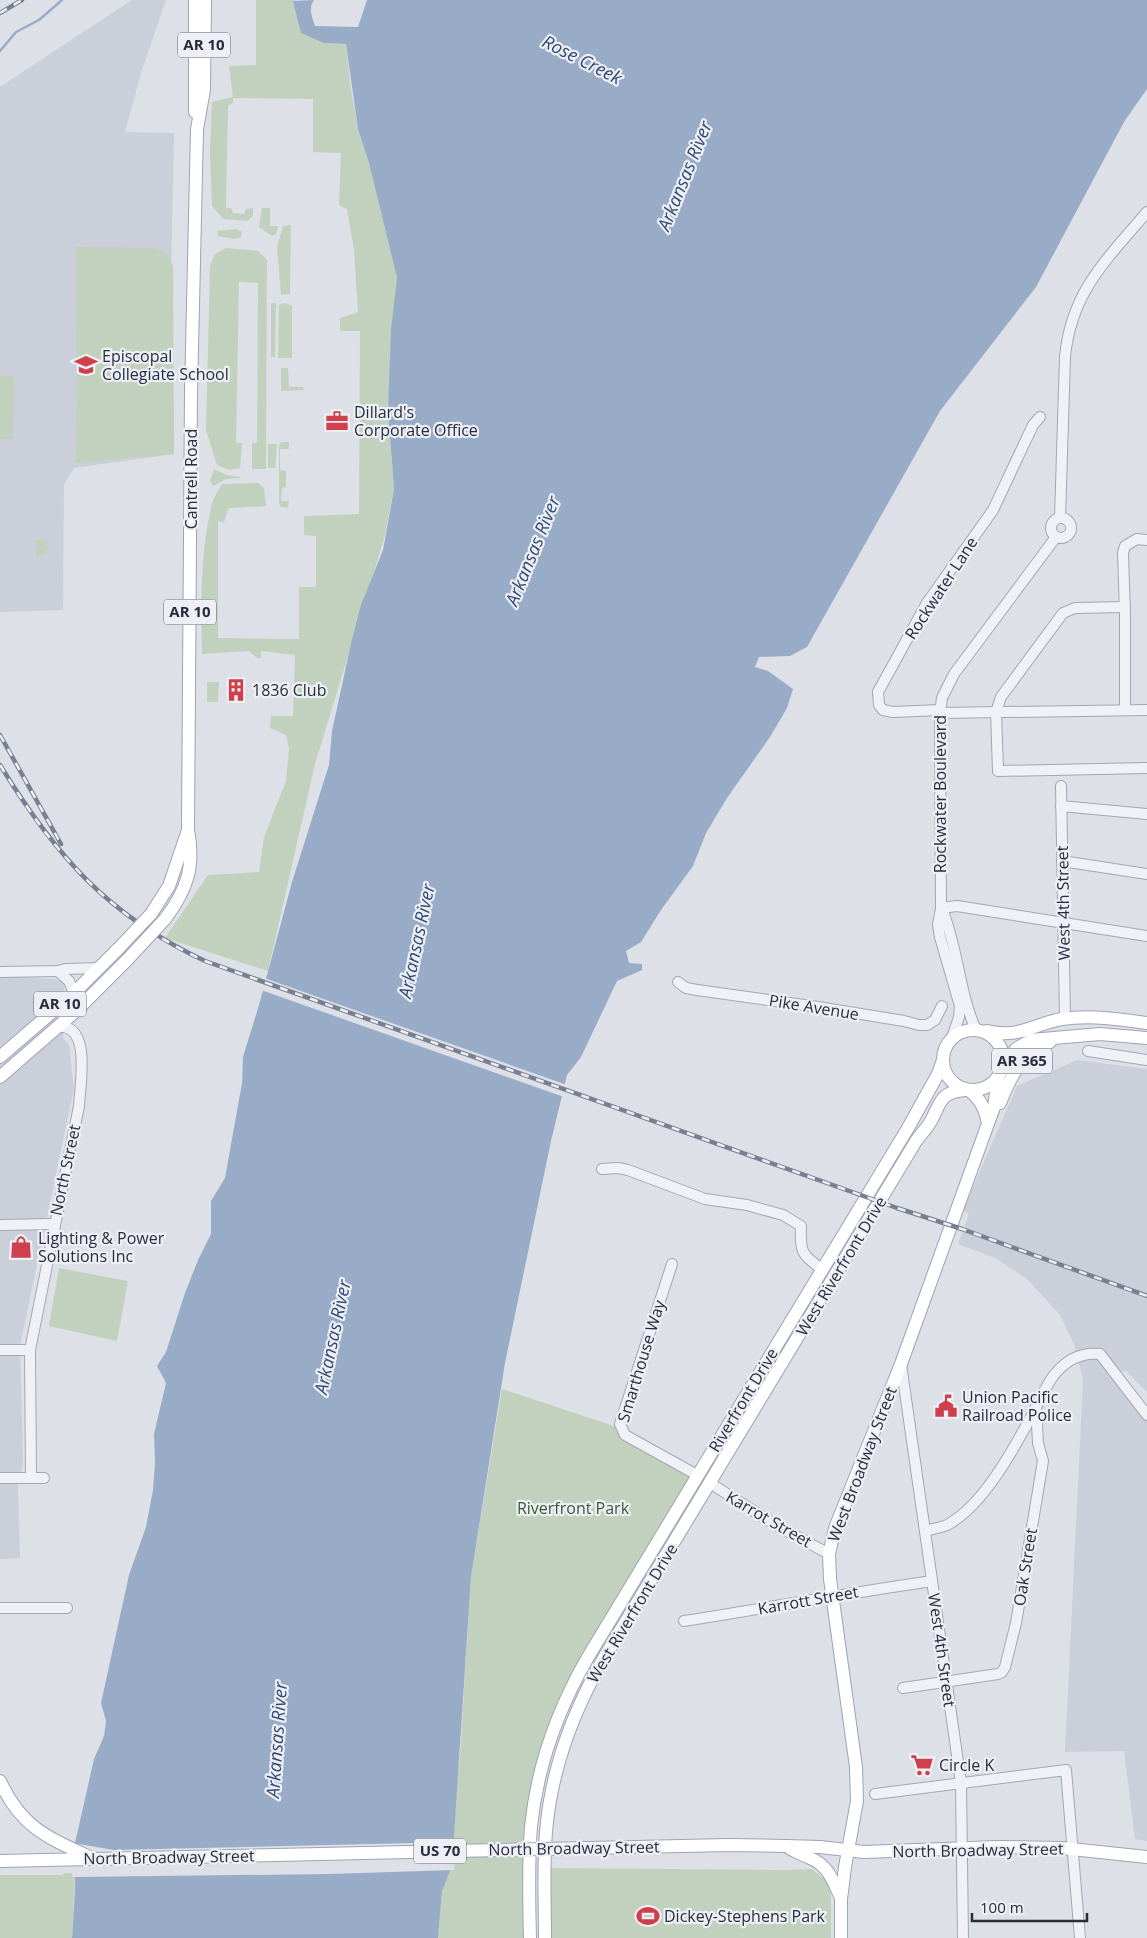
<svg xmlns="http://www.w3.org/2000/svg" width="1147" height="1938" font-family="'Open Sans',sans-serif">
  <rect width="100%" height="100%" fill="#dde0e7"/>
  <g fill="#cbcfd9">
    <path d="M 132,0 L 166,0 L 142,70 L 125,132 L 174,133 L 171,276 L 174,454 L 74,468 L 64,485 L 63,610 L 0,612 L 0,87 Z"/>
    <path d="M 0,976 L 64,980 L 63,1038 L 69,1044 L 74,1088 L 20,1346 L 23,1463 L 18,1487 L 20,1558 L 0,1559 Z"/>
    <path d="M 1077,1060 L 1147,1069 L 1147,1392 L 1126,1371 L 1112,1374 L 1147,1421 L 1147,1841 L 1135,1839 L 1124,1751 L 1065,1752 L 1083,1380 L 1074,1344 L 1060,1315 L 1027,1279 L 995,1258 L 958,1244 L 969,1214 L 963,1210 L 1017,1086 Z"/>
  </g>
  <g fill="#c2d1be">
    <path d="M 256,0 L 294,0 L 324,43 L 346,44 L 350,83 L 358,129 L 369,163 L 397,278 L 388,410 L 394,488 L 384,539 L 315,764 L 268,971 L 165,938 L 208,875 L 259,872 L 264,837 L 286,781 L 289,748 L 286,735 L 270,728 L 271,716 L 293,716 L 295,655 L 261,651 L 261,658 L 257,658 L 249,651 L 202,654 C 201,605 200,556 211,508 C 212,500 218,491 222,484 L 258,483 L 264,488 L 266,506 L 229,508 L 224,522 L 218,521 L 218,638 L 299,639 L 299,587 L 316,587 L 316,536 L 304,535 L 304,516 L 359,514 L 360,331 L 340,331 L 340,318 L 358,312 L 354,250 L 347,209 L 339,205 L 341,153 L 313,152 L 313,99 L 233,98 L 233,103 L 228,106 L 226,208 L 231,208 L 233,213 L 244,214 L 246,209 L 253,208 L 253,216 L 247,221 L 223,219 L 212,206 L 210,152 L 212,102 L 233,97 L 229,66 L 256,65 Z"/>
    <path d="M 262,208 L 270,208 L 270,226 L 278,226 L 276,234 L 272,236 L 259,227 Z"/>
    <path d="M 291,225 L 290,294 L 281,295 L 277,247 L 283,226 Z"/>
    <path d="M 236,229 L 242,232 L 241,237 L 235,239 L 218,236 L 217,231 Z"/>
    <path d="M 76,247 L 153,248 C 165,250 169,255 173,266 L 174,454 L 75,463 L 77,405 Z"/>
    <path d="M 226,248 L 258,251 L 267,260 L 266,469 L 252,469 L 252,443 L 257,443 L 258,283 L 239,282 L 236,443 L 242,443 L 240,468 L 230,470 L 217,465 L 206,430 L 210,266 L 215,254 Z"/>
    <path d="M 271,303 L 276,303 L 275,357 L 271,357 Z"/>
    <path d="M 285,303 L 292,306 L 292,358 L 278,358 L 279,305 Z"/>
    <path d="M 281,368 L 288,368 L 289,387 L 303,387 L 304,390 L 281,391 Z"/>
    <path d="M 0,376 L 14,376 L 13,439 L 0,439 Z"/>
    <path d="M 281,442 L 289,442 L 289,449 L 280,449 L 280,470 L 286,471 L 286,487 L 282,488 L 281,501 L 289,501 L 288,508 L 281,507 L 279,503 L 279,446 Z"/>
    <path d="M 268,444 L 277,444 L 275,468 L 268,468 Z"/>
    <path d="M 214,469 L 226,475 L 240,477 L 240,478 L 226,479 L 213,486 L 210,480 Z"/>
    <path d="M 41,538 L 46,540 L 48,548 L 44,554 L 36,557 L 36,540 L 41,540 Z"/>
    <path d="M 207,682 L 219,682 L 218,702 L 207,702 Z"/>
    <path d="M 59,1268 L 128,1281 L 117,1341 L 49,1326 Z"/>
    <path d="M 502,1389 L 620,1428 L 697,1475 L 588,1657 L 549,1743 L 531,1831 L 531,1938 L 438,1938 L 442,1891 L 452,1866 L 456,1795 L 460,1757 L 471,1577 Z"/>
    <path d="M 547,1868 L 786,1870 L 812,1869 L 829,1883 L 831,1900 L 831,1938 L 550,1938 Z"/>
    <path d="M 65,1873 L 75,1873 L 72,1938 L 0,1938 L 0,1875 L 62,1875 Z"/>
  </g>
  <path fill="#98acc8" d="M 314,0 C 308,9 312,16 315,26 L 358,27 L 367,0 L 1147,0 L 1147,89 L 1124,122 L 1036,287 L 940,411 L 807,647 L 790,656 L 759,657 L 755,667 L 768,671 L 793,689 L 787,708 L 770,737 L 727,798 L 706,833 L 693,866 L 661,910 L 641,942 L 626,951 L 629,963 L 642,964 L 642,970 L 617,981 L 581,1057 L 567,1075 L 551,1141 L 505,1363 L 471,1577 L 452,1866 L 442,1891 L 438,1938 L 72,1938 L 75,1889 L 75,1843 L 94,1759 L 104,1736 L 106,1721 L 101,1703 L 129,1575 L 146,1527 L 153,1490 L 155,1463 L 154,1434 L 166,1383 L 157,1366 L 166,1352 L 185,1293 L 198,1260 L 211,1234 L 211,1201 L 225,1178 L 242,1083 L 243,1057 L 259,1005 L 292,882 L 329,765 L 332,731 L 352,639 L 361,605 L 383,550 L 394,489 L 388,410 L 391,329 L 397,278 L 369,163 L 358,129 L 346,44 L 324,43 L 301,33 L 293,1 Z"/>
  <g fill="#dde0e7">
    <path d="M 264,978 L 567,1085 L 564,1097 L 261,990 Z"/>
    <path d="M 456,1842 L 454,1870 L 329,1874 L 72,1877 L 73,1843 L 114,1850 Z"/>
  </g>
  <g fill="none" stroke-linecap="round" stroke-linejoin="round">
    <path stroke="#98acc8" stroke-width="2.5" d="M 0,51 L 16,32 L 39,20 L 62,0"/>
    <defs>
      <g id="minor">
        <path d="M 1060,518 L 1065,357 C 1071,292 1107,259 1147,212"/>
        <circle cx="1061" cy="528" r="10"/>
        <path d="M 1125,607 L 1075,608 L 1063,613 L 1001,697 L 996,712 L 998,771 L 1147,768"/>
        <path d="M 940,710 L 893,712 L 883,710 L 879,705 L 878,692 L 927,603 L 993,510 L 1033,425 L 1040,417"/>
        <path d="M 1125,710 L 1125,615 L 1123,553 L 1125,546 L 1137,539 L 1147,540"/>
        <path d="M 940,713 L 1147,710"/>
        <path d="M 1061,786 L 1065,1019"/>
        <path d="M 1061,806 L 1147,814"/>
        <path d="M 1062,861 L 1147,874"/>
        <path d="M 941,908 L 957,906 L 1147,936"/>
        <path d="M 942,909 C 958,948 959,992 976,1030"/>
        <path d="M 58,971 L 69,981 L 74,993"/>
        <path d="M 0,972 L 58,971 L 65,969 L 99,968"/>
        <path d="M 678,982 L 686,988 L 697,990 L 818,1007 L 904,1021 L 919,1025 L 927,1025 L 935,1020 L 942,1006"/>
        <path d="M 952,1038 L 959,1017 L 960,1006 L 940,937 L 938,925 L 941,908 L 940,713 L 942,698 L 954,674 L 1056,537"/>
        <path d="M 1088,1051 L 1147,1060"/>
        <path d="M 602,1169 L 618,1168 L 628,1170 L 705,1199 L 747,1205 L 783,1215 L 801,1226 C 800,1251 801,1255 822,1269"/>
        <path d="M 0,1225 L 54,1224"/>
        <path d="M 672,1264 L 620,1424 L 625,1435 L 697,1475"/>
        <path d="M 0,1350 L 30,1350"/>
        <path d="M 901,1364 L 961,1783 L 963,1938"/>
        <path d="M 0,1478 L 44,1478"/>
        <path d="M 31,1478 L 30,1350 L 79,1106 C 80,1085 92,1022 57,1027"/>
        <path d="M 710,1483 L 774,1524 L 829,1554"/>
        <path d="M 925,1531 C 932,1529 940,1528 947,1525 C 983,1506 1013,1450 1032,1415 C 1039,1402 1045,1387 1054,1375 C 1066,1360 1081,1352 1100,1354 L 1147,1415"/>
        <path d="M 0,1608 L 67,1608"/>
        <path d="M 684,1621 C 767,1608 849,1593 932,1581"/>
        <path d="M 903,1688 L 998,1674 L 1002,1672 L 1005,1667 L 1016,1623 L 1043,1461 L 1038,1443 L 1036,1406"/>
        <path d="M 875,1794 L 1066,1770 L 1080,1938"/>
      </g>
      <g id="major">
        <path d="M 195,0 L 195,112"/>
        <path d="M 151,914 L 169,886 L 188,830"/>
        <path d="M 165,919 C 187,890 195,867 188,830 L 191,393 L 197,129 L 204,90 L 205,0"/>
        <circle cx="973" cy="1060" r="30"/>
        <path d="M 987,1031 C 1019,1039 1033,1024 1062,1019 C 1090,1015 1119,1019 1147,1023"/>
        <path d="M 0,1057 L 74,993 L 118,949"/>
        <path d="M 1004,1067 L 1016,1049 L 1031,1040 L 1100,1034 L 1147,1038"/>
        <path d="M 0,1077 L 77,1010 L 128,959"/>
        <path d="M 970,1091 C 981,1100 985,1109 988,1123"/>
        <path d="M 1000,1103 C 1010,1078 1022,1051 1050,1042"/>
        <path d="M 0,1781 C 22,1829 49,1838 94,1859"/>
        <path d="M 786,1846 L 820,1847 L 864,1852 L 998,1847 L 1062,1848 L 1147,1857"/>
        <path d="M 788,1847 C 795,1852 802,1854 810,1858 C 828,1865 833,1881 841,1898"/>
        <path d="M 0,1861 L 90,1859"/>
        <path d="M 530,1938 C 529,1901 528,1864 531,1827 C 537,1766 558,1709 588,1657 L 908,1128 L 938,1074 L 943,1060"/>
        <path d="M 545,1938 C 545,1903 543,1867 546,1832 C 551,1769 573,1711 605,1656 L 916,1141 C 921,1134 927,1128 931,1121 C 941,1102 940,1092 965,1090"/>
        <path d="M 841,1938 L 841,1899 L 845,1867 L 857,1801 L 856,1767 L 830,1579 L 829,1554 L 835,1528 L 901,1364 L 994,1107 L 998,1078"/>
      </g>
    </defs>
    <use href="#minor" stroke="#a3a7b1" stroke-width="12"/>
    <use href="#major" stroke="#9da4b3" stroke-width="14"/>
    <use href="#minor" stroke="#f0f1f6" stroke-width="10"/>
    <use href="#major" stroke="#fff" stroke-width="12"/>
    <defs>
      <g id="rail">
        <path d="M 0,13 L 22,0"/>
        <path d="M 0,735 L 61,844"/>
        <path d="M 0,765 C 56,856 107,915 205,961 L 897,1208 L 962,1229 L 1147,1296"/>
      </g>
    </defs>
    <use href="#rail" stroke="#777f91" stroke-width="4.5"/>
    <use href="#rail" stroke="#edeff5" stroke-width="2.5" stroke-dasharray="8" stroke-linecap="butt"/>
    <defs>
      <g id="major-bridge">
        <path d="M 118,949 L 151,914"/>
        <path d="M 128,959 L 165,919"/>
        <path d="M 94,1859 L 728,1845 L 786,1846"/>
      </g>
    </defs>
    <use href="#major-bridge" stroke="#9da4b3" stroke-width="14" stroke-linecap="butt"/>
    <use href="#major-bridge" stroke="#fff" stroke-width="12"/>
  </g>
  <defs>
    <symbol id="school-bare" viewBox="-9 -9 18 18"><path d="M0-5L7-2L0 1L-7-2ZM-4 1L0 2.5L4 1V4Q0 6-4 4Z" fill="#ce404c" stroke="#edeff5" stroke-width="2.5" paint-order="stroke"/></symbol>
    <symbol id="office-bare" viewBox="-9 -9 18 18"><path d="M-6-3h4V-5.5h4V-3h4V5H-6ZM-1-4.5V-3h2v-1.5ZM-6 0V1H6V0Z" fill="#ce404c" stroke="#edeff5" stroke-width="2.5" paint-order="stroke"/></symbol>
    <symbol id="building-bare" viewBox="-9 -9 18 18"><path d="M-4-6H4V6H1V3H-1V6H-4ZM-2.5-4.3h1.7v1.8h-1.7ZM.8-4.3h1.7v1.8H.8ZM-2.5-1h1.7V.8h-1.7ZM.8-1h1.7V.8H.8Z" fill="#ce404c" stroke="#edeff5" stroke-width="2.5" paint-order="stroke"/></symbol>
    <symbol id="shop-bare" viewBox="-9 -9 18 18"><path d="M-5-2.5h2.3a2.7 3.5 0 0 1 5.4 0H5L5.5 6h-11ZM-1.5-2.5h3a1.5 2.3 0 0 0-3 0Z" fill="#ce404c" stroke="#edeff5" stroke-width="2.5" paint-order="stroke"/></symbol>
    <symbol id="civic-bare" viewBox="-9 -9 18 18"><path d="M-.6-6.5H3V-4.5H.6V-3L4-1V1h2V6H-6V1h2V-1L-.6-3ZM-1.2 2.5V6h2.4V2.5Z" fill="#ce404c" stroke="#edeff5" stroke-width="2.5" paint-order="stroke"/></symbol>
    <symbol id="supermarket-bare" viewBox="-9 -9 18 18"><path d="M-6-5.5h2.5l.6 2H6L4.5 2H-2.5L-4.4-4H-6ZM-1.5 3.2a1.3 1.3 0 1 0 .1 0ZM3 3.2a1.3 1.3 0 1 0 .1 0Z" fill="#ce404c" stroke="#edeff5" stroke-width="2.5" paint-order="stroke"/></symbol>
    <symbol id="stadium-bare" viewBox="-9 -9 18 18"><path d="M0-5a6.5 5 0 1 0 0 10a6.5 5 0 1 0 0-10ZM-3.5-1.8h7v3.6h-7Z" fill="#ce404c" stroke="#edeff5" stroke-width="2.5" paint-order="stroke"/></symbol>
  </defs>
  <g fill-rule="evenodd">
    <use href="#school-bare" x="70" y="349" width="32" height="32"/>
    <use href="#office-bare" x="321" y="405" width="32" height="32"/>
    <use href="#building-bare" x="220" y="674" width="32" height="32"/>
    <use href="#shop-bare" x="5" y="1231" width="32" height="32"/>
    <use href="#civic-bare" x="930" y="1390" width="32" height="32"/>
    <use href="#supermarket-bare" x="906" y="1749" width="32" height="32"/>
    <use href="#stadium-bare" x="632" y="1900" width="32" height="32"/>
  </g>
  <g text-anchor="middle" stroke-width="4.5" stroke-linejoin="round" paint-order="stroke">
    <g fill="#edeff5" stroke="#626775" stroke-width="1">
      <rect x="178" y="32.5" width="52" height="25" rx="4"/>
      <rect x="164" y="599.5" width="52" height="25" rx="4"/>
      <rect x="34" y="991.5" width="52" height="25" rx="4"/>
      <rect x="992" y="1048.5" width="60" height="25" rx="4"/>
      <rect x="414" y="1838.5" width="52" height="25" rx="4"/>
    </g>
    <g font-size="15" font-weight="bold" fill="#272d3e">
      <text x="204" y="50">AR 10</text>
      <text x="190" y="617">AR 10</text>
      <text x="60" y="1009">AR 10</text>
      <text x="1022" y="1066">AR 365</text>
      <text x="440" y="1856">US 70</text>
    </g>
    <g font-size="16" fill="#272d3e" stroke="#edeff5" text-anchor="start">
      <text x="102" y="362">Episcopal<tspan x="102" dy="18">Collegiate School</tspan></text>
      <text x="354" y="418">Dillard's<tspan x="354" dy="18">Corporate Office</tspan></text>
      <text x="252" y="696">1836 Club</text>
      <text x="38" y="1244">Lighting &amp; Power<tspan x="38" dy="18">Solutions Inc</tspan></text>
      <text x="962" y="1403">Union Pacific<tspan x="962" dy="18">Railroad Police</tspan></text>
      <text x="939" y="1771">Circle K</text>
      <text x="664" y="1922">Dickey-Stephens Park</text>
    </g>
    <g font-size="16" fill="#272d3e" stroke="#edeff5">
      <text transform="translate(191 479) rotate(-90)" y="6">Cantrell Road</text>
      <text transform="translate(941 588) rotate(-57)" y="6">Rockwater Lane</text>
      <text transform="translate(940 794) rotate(-90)" y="6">Rockwater Boulevard</text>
      <text transform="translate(1063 903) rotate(-91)" y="6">West 4th Street</text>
      <text transform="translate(814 1007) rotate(9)" y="6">Pike Avenue</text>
      <text transform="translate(65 1170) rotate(-78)" y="6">North Street</text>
      <text transform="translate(841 1266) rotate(-59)" y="6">West Riverfront Drive</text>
      <text transform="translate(641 1361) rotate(-73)" y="6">Smarthouse Way</text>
      <text transform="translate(743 1400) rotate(-59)" y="6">Riverfront Drive</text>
      <text transform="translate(862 1464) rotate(-69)" y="6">West Broadway Street</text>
      <text transform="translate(769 1519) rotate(30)" y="6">Karrot Street</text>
      <text transform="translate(1025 1567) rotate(-81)" y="6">Oak Street</text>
      <text transform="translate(808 1600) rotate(-10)" y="6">Karrott Street</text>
      <text transform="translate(632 1613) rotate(-59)" y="6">West Riverfront Drive</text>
      <text transform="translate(942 1650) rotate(82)" y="6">West 4th Street</text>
      <text transform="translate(574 1848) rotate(-1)" y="6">North Broadway Street</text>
      <text transform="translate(978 1850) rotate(-1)" y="6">North Broadway Street</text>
      <text transform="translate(169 1857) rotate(-1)" y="6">North Broadway Street</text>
    </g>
    <g font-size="16" fill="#385934" stroke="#edeff5">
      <text x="573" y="1514">Riverfront Park</text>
    </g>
    <g font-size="18" font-style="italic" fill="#314972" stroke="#edeff5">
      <text transform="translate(582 60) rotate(27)" y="6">Rose Creek</text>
      <text transform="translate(685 176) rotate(-68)" y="6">Arkansas River</text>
      <text transform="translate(533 551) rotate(-68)" y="6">Arkansas River</text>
      <text transform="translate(417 941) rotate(-78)" y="6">Arkansas River</text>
      <text transform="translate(333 1337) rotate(-78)" y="6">Arkansas River</text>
      <text transform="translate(277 1740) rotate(-86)" y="6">Arkansas River</text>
    </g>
  </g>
  <path d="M972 1913v8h115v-8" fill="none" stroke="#272d3e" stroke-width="2.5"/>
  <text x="980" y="1913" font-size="15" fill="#272d3e" stroke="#edeff5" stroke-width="4" paint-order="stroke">100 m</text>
</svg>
